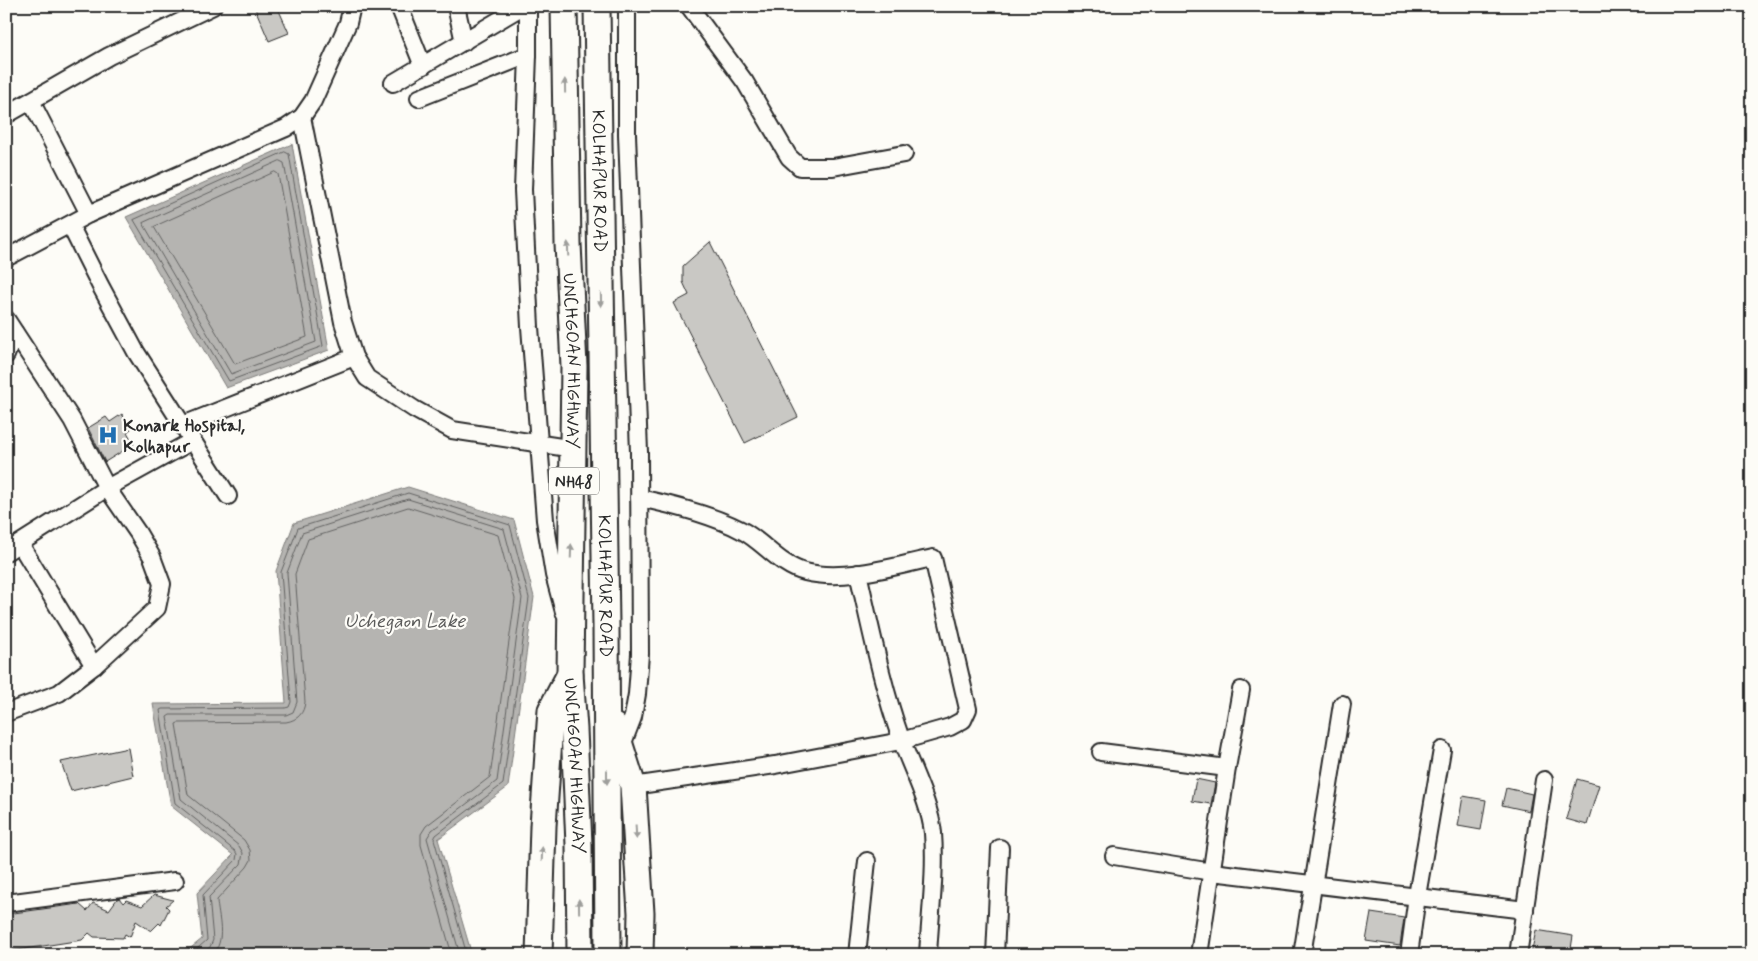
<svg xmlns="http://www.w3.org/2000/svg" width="1758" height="961" font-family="Mynerve,sans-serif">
  <rect width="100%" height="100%" fill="#fdfcf7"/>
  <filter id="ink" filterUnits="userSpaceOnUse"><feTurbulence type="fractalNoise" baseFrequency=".02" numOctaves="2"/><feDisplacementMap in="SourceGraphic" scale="10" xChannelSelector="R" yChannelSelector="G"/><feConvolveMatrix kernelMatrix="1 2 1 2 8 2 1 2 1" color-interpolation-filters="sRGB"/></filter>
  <g filter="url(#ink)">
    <g fill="#b5b4b1" stroke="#7e7d7b">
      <path d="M 292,144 L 329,350 L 226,388 L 126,217 Z"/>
      <path d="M 408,487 L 514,520 L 534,597 L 508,787 L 438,839 L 472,955 L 182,955 L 202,939 L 197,893 L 233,855 L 171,806 L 153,704 L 286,703 L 276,571 L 294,523 Z"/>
    </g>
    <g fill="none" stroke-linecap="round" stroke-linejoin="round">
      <g stroke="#626261" stroke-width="1">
        <path d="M 285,152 L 289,154 L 323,346 L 229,381 L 134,220 Z"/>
        <path d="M 280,161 L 284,163 L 316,342 L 231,374 L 143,223 Z"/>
        <path d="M 275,172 L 278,174 L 307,337 L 235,364 L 154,227 Z"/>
        <path d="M 190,955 L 207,940 L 203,895 L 236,860 L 237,854 L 235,851 L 175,803 L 160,710 L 162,709 L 285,708 L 289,707 L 291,702 L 281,572 L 298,528 L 408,493 L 510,525 L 529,598 L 503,784 L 436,835 L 434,839 L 467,955"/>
        <path d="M 200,955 L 210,947 L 213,940 L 209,897 L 241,864 L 243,853 L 239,846 L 181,799 L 167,717 L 170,715 L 286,715 L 293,712 L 297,702 L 287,573 L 302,533 L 408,499 L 504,529 L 522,598 L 497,781 L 432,830 L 427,838 L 460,955"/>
        <path d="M 212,955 C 227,941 218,917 217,900 L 247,867 L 251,860 L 250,850 L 244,840 L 188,795 L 176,724 L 178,723 L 286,722 C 298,720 304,713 305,702 L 295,574 L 308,539 L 408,507 L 498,535 L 515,599 L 490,777 L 426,826 L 421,834 L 421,845 L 452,955"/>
      </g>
    </g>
    <g fill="#c9c8c4" stroke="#2b2b2b">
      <path d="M 254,6 L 277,6 L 289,33 L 269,41 Z"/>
      <path d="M 710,242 L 798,417 L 745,443 L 674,303 L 689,295 L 683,282 L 683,266 Z"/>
      <path d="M 122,414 L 131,429 L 127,432 L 134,444 L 105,462 L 88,428 L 106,417 L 110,422 Z"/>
      <path d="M 128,748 L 133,776 L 71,791 L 61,762 Z"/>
      <path d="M 1196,779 L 1215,783 L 1211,804 L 1192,801 Z"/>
      <path d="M 1577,779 L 1599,785 L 1587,825 L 1566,819 Z"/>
      <path d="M 1506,788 L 1532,794 L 1529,811 L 1502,805 Z"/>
      <path d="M 1463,796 L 1486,800 L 1481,830 L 1458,826 Z"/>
      <path d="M 154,895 L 173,900 L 166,906 L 169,909 L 161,925 L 159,923 L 151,931 L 136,921 L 130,937 L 125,934 L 123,938 L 94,937 L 89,933 L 82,940 L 11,951 L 6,914 L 79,904 L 87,911 L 93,903 L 109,910 L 117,899 L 119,898 L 123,903 L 126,900 L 142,906 Z"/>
      <path d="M 1371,913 L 1404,918 L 1400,946 L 1366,941 Z"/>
      <path d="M 1536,930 L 1573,936 L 1570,955 L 1531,955 Z"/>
    </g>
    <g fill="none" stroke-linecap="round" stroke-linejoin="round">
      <defs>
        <g id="minor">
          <path d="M 399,6 L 423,66"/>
          <path d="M 456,6 L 464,42"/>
          <path d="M 528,6 L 528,55 L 523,190 L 530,327 L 545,520 L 554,575 L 564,612"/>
          <path d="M 689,6 L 745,82 L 789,157 L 800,167 L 833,167 L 904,154"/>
          <path d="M 393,83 L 523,6"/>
          <path d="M 419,98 L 528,55"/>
          <path d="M 31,101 L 89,214"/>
          <path d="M 6,115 L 109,56 L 213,6"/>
          <path d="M 302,117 L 343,322 L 354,357 L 367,378 L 414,409 L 452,430 L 574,449"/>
          <path d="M 70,225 L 100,285 L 136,352 L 228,496"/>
          <path d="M 6,258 L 89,214 L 286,128 L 302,117 L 313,101 L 348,23 L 352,6"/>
          <path d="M 6,319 L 72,420 L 107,488 L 138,533 L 152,557 L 162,584 L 157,608 L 94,666 L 59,693 L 6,713"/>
          <path d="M 6,355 L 15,333"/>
          <path d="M 183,425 L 354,357"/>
          <path d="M 20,544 L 94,666"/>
          <path d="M 6,552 L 107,488 L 192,441"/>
          <path d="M 858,573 C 871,629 882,685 901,739 C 911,768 930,803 933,833 C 936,873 930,915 928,955"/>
          <path d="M 621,748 L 633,717 L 637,694 L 640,654 L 639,452 L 627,134 L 627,6"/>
          <path d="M 1101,752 L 1227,768"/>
          <path d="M 633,786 L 775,765 L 901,741 L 950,727 L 963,720 L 968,709 L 933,558 C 894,566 845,582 805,572 C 780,566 763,541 741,530 C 710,514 673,505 639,498"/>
          <path d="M 1114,856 L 1212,872 L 1525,910"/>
          <path d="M 6,903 L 175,881"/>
          <path d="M 857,955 L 867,861"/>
          <path d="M 995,955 L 1000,848"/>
          <path d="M 1199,955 L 1227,768 L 1241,690"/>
          <path d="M 1302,955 L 1342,704"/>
          <path d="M 1409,955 L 1417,896 L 1442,750"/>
          <path d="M 1518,955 L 1544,780"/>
        </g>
        <g id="highway">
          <path id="s1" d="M 564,6 L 568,244 L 574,366 L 570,674 L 574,729 L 579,845 L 580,955"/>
          <path id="s2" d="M 597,6 L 606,625 L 608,955"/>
          <path d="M 614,726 L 633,786 L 641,913 L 640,955"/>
          <path d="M 539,955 L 543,826 L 551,710 L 570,674"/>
        </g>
      </defs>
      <use href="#minor" stroke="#2b2b2b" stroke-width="20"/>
      <use href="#highway" stroke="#2b2b2b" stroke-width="29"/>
      <use href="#minor" stroke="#fdfcf7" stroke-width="16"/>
      <use href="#highway" stroke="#fdfcf7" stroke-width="25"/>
    </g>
    <defs><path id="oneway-solid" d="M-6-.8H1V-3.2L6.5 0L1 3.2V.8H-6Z" transform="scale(1.25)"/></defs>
    <g fill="#9e9e9b">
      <use href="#oneway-solid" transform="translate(565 86) rotate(-91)"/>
      <use href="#oneway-solid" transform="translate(568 249) rotate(-92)"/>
      <use href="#oneway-solid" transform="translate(601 300) rotate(89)"/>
      <use href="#oneway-solid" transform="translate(571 551) rotate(-88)"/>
      <use href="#oneway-solid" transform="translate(607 777) rotate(90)"/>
      <use href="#oneway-solid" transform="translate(636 832) rotate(87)"/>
      <use href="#oneway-solid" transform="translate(542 854) rotate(-88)"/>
      <use href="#oneway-solid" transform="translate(579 906) rotate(-91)"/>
    </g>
  </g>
  <defs>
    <symbol id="hospital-bare" viewBox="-9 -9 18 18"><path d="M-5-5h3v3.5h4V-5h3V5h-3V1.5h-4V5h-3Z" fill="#1f6fb2" stroke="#fdfcf7" stroke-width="2.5" paint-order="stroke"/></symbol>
  </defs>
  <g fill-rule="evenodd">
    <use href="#hospital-bare" x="94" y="421" width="28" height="28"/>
  </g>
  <g text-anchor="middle" stroke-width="4.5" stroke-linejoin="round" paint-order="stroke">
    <rect fill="#fdfcf7" stroke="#6a6a68" stroke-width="1" x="549" y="467.5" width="50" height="27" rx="4"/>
    <g font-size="16" font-weight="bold" fill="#2b2b2b">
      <text x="574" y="487">NH48</text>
    </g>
    <g font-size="18" fill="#2b2b2b" stroke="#fdfcf7">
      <text dy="6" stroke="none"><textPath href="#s2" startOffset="175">KOLHAPUR ROAD</textPath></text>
      <text dy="6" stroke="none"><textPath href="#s1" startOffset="355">UNCHGOAN HIGHWAY</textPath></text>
      <text dy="6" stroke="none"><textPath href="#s2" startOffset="580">KOLHAPUR ROAD</textPath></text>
      <text dy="6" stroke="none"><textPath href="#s1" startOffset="760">UNCHGOAN HIGHWAY</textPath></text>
    </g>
    <g font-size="18" font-weight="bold" fill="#2b2b2b" stroke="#fdfcf7" text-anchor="start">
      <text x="123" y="431">Konark Hospital,<tspan x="123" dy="21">Kolhapur</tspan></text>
    </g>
    <g font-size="19" font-style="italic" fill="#5b5b5a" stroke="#fdfcf7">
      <text x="405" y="627">Uchegaon Lake</text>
    </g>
  </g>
  <rect width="1758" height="961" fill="none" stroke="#fdfcf7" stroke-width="25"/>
  <rect x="12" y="12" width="1733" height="936" fill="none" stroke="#2b2b2b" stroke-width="2" filter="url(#ink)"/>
</svg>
